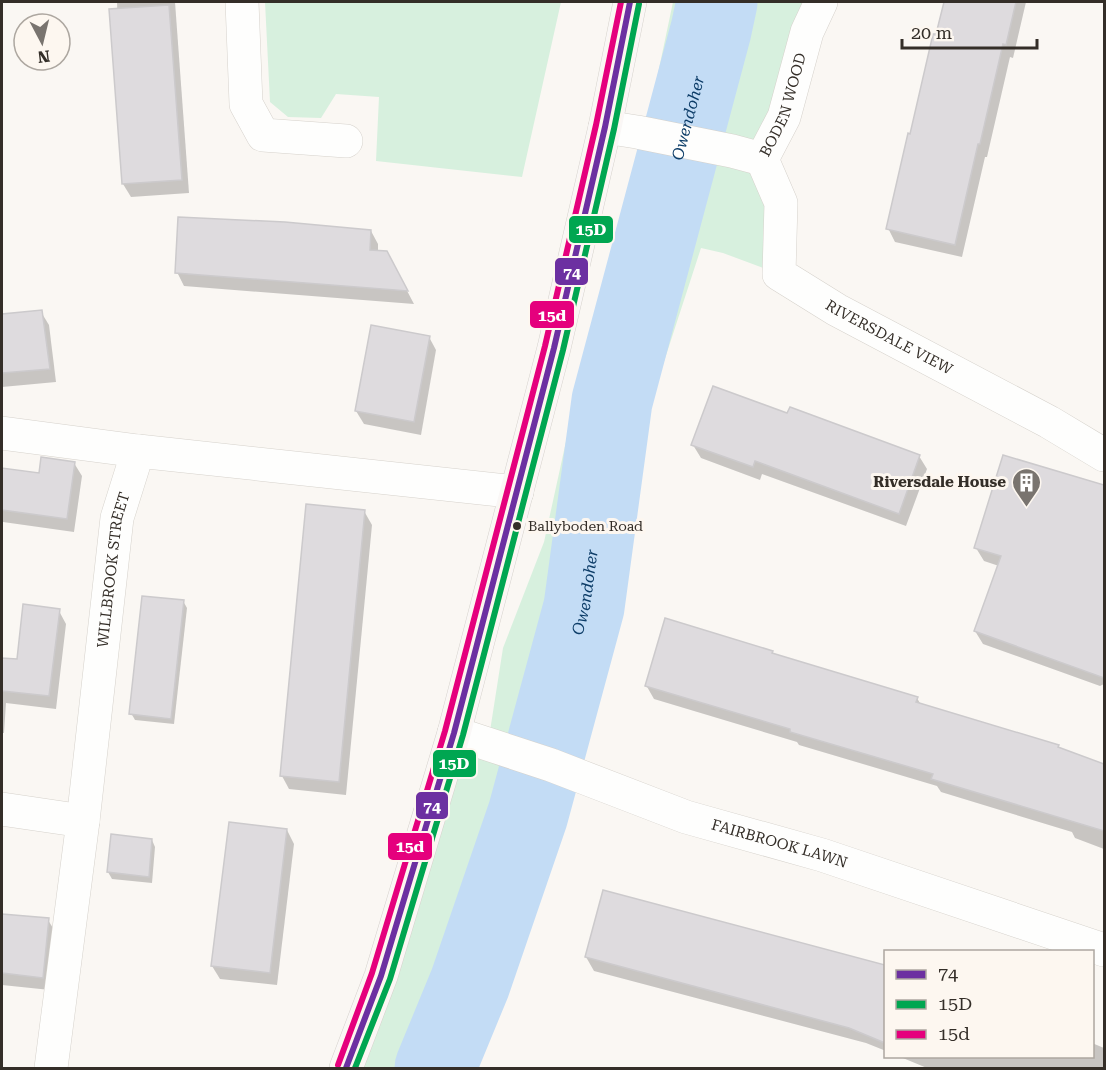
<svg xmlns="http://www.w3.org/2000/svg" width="1106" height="1070" font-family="'Roboto Serif',serif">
  <rect width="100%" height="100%" fill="#faf7f3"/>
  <g fill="#d7f0de">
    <path d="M 265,2 L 561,2 L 522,177 L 376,161 L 379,97 L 336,94 L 321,118 L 288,117 L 270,102 Z"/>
    <path d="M 673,2 L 821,2 L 762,159 L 779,274 L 723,253 L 701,248 L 584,607 L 528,814 L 470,983 L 435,1068 L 347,1068 L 460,735 L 490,731 L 503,648 L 544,542 L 579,382 L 649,116 Z"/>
  </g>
  <g fill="#0003">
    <path d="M 117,2 L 175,2 L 189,193 L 131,197 L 123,184 Z"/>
    <path d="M 945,2 L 1026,2 L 1013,58 L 1010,57 L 987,157 L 985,157 L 962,257 L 895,242 L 888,228 Z"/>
    <path d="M 371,231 L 378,244 L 378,252 L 394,266 L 414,304 L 184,286 L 177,272 Z"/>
    <path d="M 41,312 L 49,325 L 56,382 L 2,387 L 2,315 Z"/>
    <path d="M 429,337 L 436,350 L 421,435 L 364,424 L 356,411 Z"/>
    <path d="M 788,415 L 919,456 L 927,469 L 906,526 L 762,474 L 760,480 L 701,458 L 693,445 Z"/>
    <path d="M 74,463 L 82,476 L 74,532 L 3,522 L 2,520 L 2,469 L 40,475 Z"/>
    <path d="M 364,511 L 372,525 L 346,795 L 289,789 L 282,776 Z"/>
    <path d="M 1076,513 L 1104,520 L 1104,684 L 1100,686 L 983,644 L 975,631 L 999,566 L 984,561 L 976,548 Z"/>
    <path d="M 183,601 L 187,608 L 174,724 L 135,720 L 131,713 Z"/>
    <path d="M 59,611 L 66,624 L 56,709 L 6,703 L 4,733 L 2,733 L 2,660 L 18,661 Z"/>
    <path d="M 772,652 L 773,655 L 917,698 L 921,705 L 1058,746 L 1060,750 L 1104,767 L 1104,849 L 1075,838 L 1072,832 L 941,792 L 937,786 L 799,745 L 797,742 L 654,699 L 646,685 Z"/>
    <path d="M 287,830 L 294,844 L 277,985 L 220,979 L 212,966 Z"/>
    <path d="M 112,836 L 152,840 L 155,847 L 152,883 L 112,879 L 108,872 Z"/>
    <path d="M 2,915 L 48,920 L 56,933 L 50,990 L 2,985 Z"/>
    <path d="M 586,957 L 881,966 L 886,968 L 886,1051 L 866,1043 L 594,971 Z"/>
    <path d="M 1092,1043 L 1104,1048 L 1104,1068 L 927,1068 L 898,1056 L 1092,1056 Z"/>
  </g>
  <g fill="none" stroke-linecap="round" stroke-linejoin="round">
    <path stroke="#c3dcf5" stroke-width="81" id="s1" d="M 435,1068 L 470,983 L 528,814 L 584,607 L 612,401 L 711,30 L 717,2"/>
  </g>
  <g fill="#dedbde" stroke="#cccacc" stroke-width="1.5">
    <path d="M 944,2 L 1016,2 L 1006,45 L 1003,44 L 980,144 L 978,144 L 955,245 L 886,229 L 908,133 L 910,134 L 933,34 L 936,34 Z"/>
    <path d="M 169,5 L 182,180 L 122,184 L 109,9 Z"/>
    <path d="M 178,217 L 285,222 L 371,230 L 370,250 L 387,251 L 408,291 L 175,273 Z"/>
    <path d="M 42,310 L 50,369 L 2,373 L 2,314 Z"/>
    <path d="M 371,325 L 430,336 L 414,422 L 355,411 Z"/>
    <path d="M 713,386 L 787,413 L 790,407 L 920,455 L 899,514 L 755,461 L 753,467 L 691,445 Z"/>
    <path d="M 1003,455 L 1104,485 L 1104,678 L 974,631 L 1001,556 L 974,548 Z"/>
    <path d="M 41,457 L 75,462 L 67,519 L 2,510 L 2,468 L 39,473 Z"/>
    <path d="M 306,504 L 365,510 L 339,782 L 280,776 Z"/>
    <path d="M 142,596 L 184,600 L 171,719 L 129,714 Z"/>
    <path d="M 23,604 L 60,609 L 49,696 L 2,691 L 2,658 L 17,659 Z"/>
    <path d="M 665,618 L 773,651 L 772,653 L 918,697 L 916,702 L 1059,745 L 1058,747 L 1104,764 L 1104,831 L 931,779 L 933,774 L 790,732 L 790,729 L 645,686 Z"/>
    <path d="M 229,822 L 287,829 L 270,973 L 211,966 Z"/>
    <path d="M 111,834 L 152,839 L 149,877 L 107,872 Z"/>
    <path d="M 603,890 L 885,965 L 885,1043 L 849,1028 L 585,957 Z"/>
    <path d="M 2,914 L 49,918 L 43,978 L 2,973 Z"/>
  </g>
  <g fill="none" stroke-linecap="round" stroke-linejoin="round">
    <defs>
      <g id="minor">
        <path d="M 242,2 L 246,104 L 263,135 L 346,141"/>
        <path id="s2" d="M 605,127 L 637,132 L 732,151 L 762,159 L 784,117 L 807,32 L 821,2"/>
        <path id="s3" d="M 762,159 L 781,203 L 779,274 L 837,310 L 1049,422 L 1104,455"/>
        <path d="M 2,433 L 138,451"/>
        <path id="s4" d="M 454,733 L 551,765 L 686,817 L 822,855 L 1104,950"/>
        <path d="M 2,809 L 83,821"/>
        <path id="s5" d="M 51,1068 L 83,821 L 117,518 L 138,451 L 517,492"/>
      </g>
      <path id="secondary" d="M 346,1068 L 381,976 L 454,733 L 554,348 L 605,127 L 630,2"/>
    </defs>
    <use href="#minor" stroke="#d6d2cc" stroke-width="34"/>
    <use href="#secondary" stroke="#d6d2cc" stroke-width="34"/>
    <use href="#minor" stroke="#fefefd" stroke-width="33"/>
    <use href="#secondary" stroke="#faf7f6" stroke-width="33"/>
    <defs>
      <path id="bus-1" d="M 346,1068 L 381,976 L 454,733 L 554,348 L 605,127 L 630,2"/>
      <path id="bus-2" d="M 355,1068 L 390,979 L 463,735 L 563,350 L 614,129 L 639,4"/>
      <path id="bus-3" d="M 338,1065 L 372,973 L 445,731 L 545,346 L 596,125 L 621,2"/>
    </defs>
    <use href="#bus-1" stroke="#fdf7f0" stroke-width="10"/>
    <use href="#bus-2" stroke="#fdf7f0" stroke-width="10"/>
    <use href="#bus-3" stroke="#fdf7f0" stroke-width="10"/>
    <use href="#bus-1" stroke="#6c30a1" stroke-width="6"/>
    <use href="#bus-2" stroke="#00a651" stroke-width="6"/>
    <use href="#bus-3" stroke="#e5007d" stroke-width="6"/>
  </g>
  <defs>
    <symbol id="building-pin" viewBox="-11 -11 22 30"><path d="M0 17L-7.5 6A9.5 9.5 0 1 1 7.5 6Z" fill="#79746f" stroke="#fdf7f0"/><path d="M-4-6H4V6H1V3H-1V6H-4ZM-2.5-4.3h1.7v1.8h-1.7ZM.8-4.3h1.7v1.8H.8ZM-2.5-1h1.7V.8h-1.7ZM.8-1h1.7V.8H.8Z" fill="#fff"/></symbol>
  </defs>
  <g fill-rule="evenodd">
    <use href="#building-pin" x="1010" y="466" width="33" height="45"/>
  </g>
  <circle fill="#342e28" stroke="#fdf7f0" stroke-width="2" cx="517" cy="526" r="5"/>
  <g text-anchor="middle" stroke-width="6" stroke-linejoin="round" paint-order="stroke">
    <g font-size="14" fill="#342e28" stroke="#fdf7f0" text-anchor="start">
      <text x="528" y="531">Ballyboden Road</text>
    </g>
    <g font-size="15" fill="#342e28" stroke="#fdf7f0">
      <text dy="5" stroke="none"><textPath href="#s2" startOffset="219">BODEN WOOD</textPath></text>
      <text dy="5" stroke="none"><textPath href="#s3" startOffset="246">RIVERSDALE VIEW</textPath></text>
      <text dy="5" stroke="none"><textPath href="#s5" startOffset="502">WILLBROOK STREET</textPath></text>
      <text dy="5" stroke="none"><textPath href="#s4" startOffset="344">FAIRBROOK LAWN</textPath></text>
    </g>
    <g font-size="15" font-weight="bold" fill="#342e28" stroke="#fdf7f0" text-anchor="end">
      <text x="1006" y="487">Riversdale House</text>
    </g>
    <g font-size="16" font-style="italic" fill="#0d3d68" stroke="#fdf7f0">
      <text dy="6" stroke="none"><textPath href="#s1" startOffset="986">Owendoher</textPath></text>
      <text dy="6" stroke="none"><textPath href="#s1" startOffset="500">Owendoher</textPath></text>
    </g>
  </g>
  <g stroke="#fdf7f0" stroke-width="2">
    <rect x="568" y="215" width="46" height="29" rx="6" fill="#00a651"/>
    <rect x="554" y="257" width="35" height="29" rx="6" fill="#6c30a1"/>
    <rect x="529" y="300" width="46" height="29" rx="6" fill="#e5007d"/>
    <rect x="432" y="749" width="45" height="29" rx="6" fill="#00a651"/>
    <rect x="415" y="791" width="34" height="29" rx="6" fill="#6c30a1"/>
    <rect x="387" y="832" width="46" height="29" rx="6" fill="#e5007d"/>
  </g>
  <g font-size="16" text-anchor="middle" font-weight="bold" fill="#fff">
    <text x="591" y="235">15D</text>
    <text x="572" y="278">74</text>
    <text x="552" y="321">15d</text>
    <text x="454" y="769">15D</text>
    <text x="432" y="812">74</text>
    <text x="410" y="852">15d</text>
  </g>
  <rect width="1106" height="1070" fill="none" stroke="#342e28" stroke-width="6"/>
  <rect x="884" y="950" width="210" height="108" fill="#fdf7f0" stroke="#ada7a0" stroke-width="1.5"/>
  <rect x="896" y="970" width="30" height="9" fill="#6c30a1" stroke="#ada7a0" stroke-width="1.5"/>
  <text x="938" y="980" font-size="18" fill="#342e28">74</text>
  <rect x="896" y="1000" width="30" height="9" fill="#00a651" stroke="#ada7a0" stroke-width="1.5"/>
  <text x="938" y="1010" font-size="18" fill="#342e28">15D</text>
  <rect x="896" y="1030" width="30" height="9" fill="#e5007d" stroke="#ada7a0" stroke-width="1.5"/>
  <text x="938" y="1040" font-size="18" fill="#342e28">15d</text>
  <g transform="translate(42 42) rotate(173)"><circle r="28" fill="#fdf7f0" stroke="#ada7a0" stroke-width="1.5"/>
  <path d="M0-4.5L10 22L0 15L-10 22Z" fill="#79746f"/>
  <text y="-9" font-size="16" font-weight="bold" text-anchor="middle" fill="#342e28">N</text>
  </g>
  <path d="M902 39v9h135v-9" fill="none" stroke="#342e28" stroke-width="3"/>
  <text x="911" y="39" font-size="18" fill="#342e28" stroke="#fdf7f0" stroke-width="4.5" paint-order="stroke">20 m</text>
</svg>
